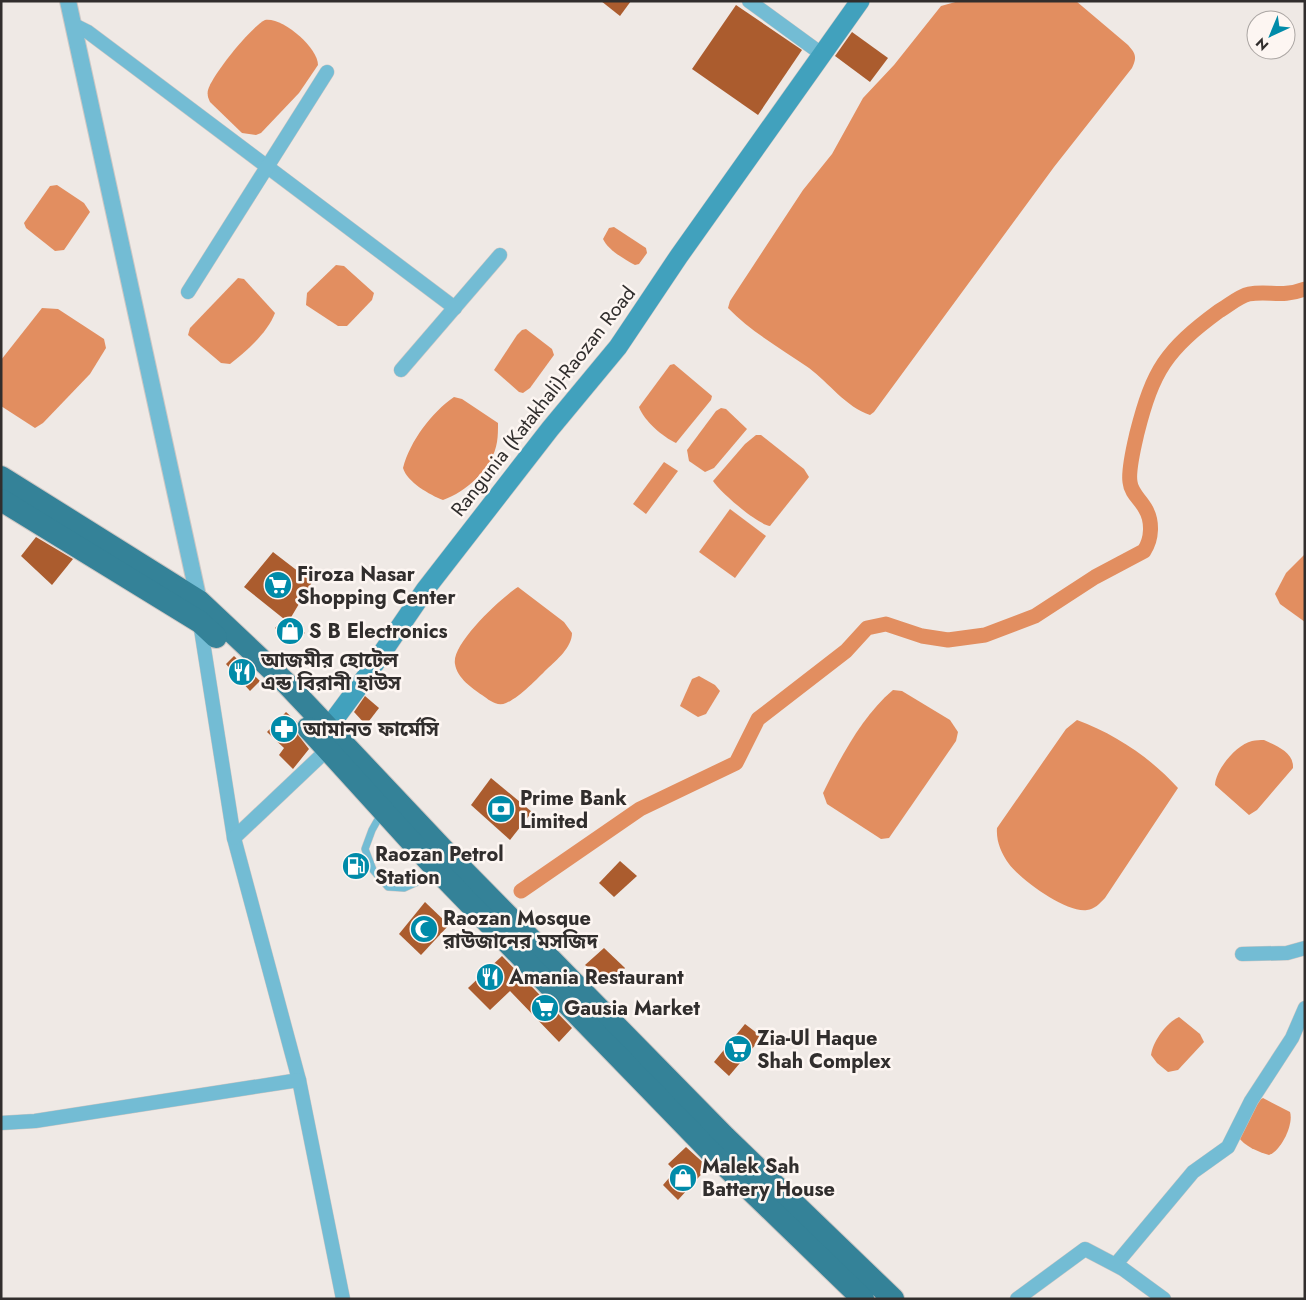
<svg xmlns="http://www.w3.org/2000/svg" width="1306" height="1300" font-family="Jost,'Noto Sans Bengali',sans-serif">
  <rect width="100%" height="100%" fill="#efe9e5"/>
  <g fill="#e28e60">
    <path d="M 959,1 L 1076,1 L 1128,45 C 1136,54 1137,57 1132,68 L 1054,167 L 874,412 L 870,415 C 846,407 829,383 809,368 C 782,349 751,332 728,308 L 730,301 L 803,190 L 832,154 L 863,98 L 894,65 L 941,6 Z"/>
    <path d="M 265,20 C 283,17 318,48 318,65 L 299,93 L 261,133 L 256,135 L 242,133 L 210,102 C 208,98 207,94 208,90 C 212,75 251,27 265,20 Z"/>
    <path d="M 57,185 L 84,203 L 90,212 L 64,250 L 55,251 L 26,228 L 24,223 L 50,186 Z"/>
    <path d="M 614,227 L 646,248 L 647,253 L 639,264 L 635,265 C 624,259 608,250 603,239 L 609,228 Z"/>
    <path d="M 336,265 L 344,266 L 374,293 L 372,300 L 347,326 L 338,326 L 306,305 L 307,293 Z"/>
    <path d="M 238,278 L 244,279 L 275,313 C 268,332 246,352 230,364 L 221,363 L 188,335 L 190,328 Z"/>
    <path d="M 42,308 L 58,309 L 104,339 L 106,348 L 90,374 L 43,423 L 35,428 L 1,406 L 1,360 Z"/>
    <path d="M 526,329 L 552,349 L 554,355 L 530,388 L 523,393 L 519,392 L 494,370 L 517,335 L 522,330 Z"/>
    <path d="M 674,364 L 712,396 L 711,400 L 676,443 C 663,437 644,421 639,407 L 670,365 Z"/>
    <path d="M 454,397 L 462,399 L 498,423 C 498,429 498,436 497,442 C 493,468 466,492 443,500 C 430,495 407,482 403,468 C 410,441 432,412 454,397 Z"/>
    <path d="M 721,408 L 726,409 L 747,429 L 714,468 L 705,472 L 689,461 L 687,450 L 716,411 Z"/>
    <path d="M 756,435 L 761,435 L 804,469 L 809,477 L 770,526 C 757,524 721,493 713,481 L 745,444 Z"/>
    <path d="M 664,462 L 678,471 L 646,514 L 633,504 Z"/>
    <path d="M 730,509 L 766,536 L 735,578 L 699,552 Z"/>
    <path d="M 1305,554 L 1305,622 L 1280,604 L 1275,594 L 1286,573 Z"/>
    <path d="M 518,587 L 564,622 L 572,633 C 572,647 557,660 547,669 C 537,679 519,698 506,703 C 497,707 489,700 482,695 C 472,688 457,678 455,664 C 451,644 502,597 518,587 Z"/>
    <path d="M 699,676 L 715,685 L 720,691 L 706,714 L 698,717 L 680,706 L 692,679 Z"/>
    <path d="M 893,690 L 902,691 L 950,720 L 958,732 L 956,741 L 889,838 L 881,839 L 827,804 L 823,793 C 840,758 863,715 893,690 Z"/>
    <path d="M 1077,720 C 1115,734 1151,758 1178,788 L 1105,898 C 1099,904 1095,909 1087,910 C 1066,913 1021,880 1009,864 C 1001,853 996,841 997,828 L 1066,729 Z"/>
    <path d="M 1264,740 C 1276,746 1294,752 1293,768 L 1257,810 L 1249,815 L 1215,785 C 1216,769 1236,745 1252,741 C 1256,740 1260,740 1264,740 Z"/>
    <path d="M 1179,1017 L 1200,1034 L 1204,1042 L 1178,1070 L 1168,1072 L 1157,1063 L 1151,1055 C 1153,1041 1166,1023 1179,1017 Z"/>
    <path d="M 1263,1098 L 1290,1112 C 1294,1124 1281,1151 1269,1155 C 1259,1152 1243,1146 1238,1136 L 1258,1101 Z"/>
  </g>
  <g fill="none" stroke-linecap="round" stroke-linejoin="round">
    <path stroke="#e28e60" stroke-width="15" d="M 521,891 L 640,809 L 736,763 L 758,719 L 846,651 L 867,628 L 886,624 L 922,636 L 948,640 L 985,635 L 1035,616 L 1095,577 L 1144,551 C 1152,539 1153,521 1145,508 C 1140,499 1131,493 1130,482 C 1128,470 1134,446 1137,433 C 1153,370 1166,350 1219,311 C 1228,306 1239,296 1249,294 C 1269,290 1281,298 1305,289"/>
  </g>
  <g fill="#ab5c2e">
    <path d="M 601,1 L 631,1 L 620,16 Z"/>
    <path d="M 736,5 L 802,50 L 758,115 L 692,69 Z"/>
    <path d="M 852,32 L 888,58 L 870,82 L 835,56 Z"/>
    <path d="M 36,537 L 73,559 L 52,585 L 21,556 Z"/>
    <path d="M 273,552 L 312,582 L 290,619 L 305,633 L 291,642 L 275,628 L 284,619 L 244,587 Z"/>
    <path d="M 234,656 L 260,681 L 250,691 L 226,664 Z"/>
    <path d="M 365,696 L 379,708 L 366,725 L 354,712 Z"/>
    <path d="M 286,712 L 297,722 L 295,731 L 309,749 L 293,769 L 279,755 L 284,748 L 267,732 Z"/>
    <path d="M 491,778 L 532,812 L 510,840 L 471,805 Z"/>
    <path d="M 620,861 L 637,876 L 614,897 L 599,883 Z"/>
    <path d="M 425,902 L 449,925 L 421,955 L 399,934 Z"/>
    <path d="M 604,948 L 625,968 L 611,984 L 585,965 Z"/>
    <path d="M 502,956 L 572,1028 L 559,1042 L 510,991 L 490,1010 L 468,988 Z"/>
    <path d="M 745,1024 L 762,1037 L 729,1076 L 714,1062 Z"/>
    <path d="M 686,1147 L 708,1167 L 678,1200 L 663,1185 L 675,1171 L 668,1164 Z"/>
  </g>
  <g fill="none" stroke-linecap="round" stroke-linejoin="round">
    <defs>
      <path id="service" d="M 381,814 L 372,830 L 365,849 L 373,870 L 388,887 L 404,888 L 435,874"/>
      <g id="minor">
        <path d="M 749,1 L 823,55"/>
        <path d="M 74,25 L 88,32 L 144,74 L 455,308"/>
        <path d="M 188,292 L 327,72"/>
        <path d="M 401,370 L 500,255"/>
        <path d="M 200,623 L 234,838 L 299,1080 L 343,1299"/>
        <path d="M 234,838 L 327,750"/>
        <path d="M 1242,954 L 1287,953 L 1305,948"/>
        <path d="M 1,1123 L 35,1121 L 299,1080"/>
        <path d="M 1116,1264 L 1193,1172 L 1228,1147 L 1251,1101 L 1292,1038 L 1305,1008"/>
        <path d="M 1017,1299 L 1085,1249 L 1123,1269 L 1164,1299"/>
      </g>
      <path id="tertiary" d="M 68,1 L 199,601"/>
      <path id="secondary" d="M 328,728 L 365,678 L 425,590 L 550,429 L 618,347 L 679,256 L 860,1"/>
      <g id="trunk">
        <path d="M 1,477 L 199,601 L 285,682 L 455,862 L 725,1137 L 893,1299"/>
        <path d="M 1,500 L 200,622 L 216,637"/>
        <path d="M 308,728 L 439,872 L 710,1151 L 863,1299"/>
      </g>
    </defs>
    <use href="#service" stroke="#cdc7c4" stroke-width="8"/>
    <use href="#minor" stroke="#cdc7c4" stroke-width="15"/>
    <use href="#tertiary" stroke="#cdc7c4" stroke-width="18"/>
    <use href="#secondary" stroke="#cdc7c4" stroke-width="20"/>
    <use href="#trunk" stroke="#cdc7c4" stroke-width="24"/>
    <use href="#service" stroke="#73bcd4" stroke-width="7"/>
    <use href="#minor" stroke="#73bcd4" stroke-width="14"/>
    <use href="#tertiary" stroke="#73bcd4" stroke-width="16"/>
    <use href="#secondary" stroke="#41a1bd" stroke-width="19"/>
    <use href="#trunk" stroke="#348298" stroke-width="22"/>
  </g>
  <defs>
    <symbol id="supermarket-disc" viewBox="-11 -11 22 22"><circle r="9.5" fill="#008ba9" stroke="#fdf6f2"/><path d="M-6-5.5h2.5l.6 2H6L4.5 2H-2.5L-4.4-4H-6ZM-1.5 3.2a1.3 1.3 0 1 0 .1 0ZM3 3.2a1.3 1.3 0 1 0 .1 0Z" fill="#fff"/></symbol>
    <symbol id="shop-disc" viewBox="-11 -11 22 22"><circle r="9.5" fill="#008ba9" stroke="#fdf6f2"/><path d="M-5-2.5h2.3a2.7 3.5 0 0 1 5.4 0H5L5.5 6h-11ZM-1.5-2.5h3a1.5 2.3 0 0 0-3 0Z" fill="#fff"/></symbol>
    <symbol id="restaurant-disc" viewBox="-11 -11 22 22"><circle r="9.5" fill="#008ba9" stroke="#fdf6f2"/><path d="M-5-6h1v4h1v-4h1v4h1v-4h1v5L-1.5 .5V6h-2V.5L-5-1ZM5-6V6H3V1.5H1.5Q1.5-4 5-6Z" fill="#fff"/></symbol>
    <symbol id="pharmacy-disc" viewBox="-11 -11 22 22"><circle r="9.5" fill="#008ba9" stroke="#fdf6f2"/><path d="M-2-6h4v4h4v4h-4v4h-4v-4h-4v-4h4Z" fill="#fff"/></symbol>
    <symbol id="bank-disc" viewBox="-11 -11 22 22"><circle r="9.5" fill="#008ba9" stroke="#fdf6f2"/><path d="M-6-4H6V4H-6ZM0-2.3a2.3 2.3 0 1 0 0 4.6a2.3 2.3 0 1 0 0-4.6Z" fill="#fff"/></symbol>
    <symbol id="fuel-disc" viewBox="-11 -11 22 22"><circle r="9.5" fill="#008ba9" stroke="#fdf6f2"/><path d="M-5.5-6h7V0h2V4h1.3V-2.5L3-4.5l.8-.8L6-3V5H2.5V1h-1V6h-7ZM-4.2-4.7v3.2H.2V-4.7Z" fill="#fff"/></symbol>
    <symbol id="mosque-disc" viewBox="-11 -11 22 22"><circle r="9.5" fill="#008ba9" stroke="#fdf6f2"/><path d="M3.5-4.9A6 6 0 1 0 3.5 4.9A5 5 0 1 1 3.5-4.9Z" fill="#fff"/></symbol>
  </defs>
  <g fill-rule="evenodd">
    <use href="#supermarket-disc" x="262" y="569" width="32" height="32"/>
    <use href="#shop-disc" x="274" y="615" width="32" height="32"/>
    <use href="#restaurant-disc" x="226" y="656" width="32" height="32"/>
    <use href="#pharmacy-disc" x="268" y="713" width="32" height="32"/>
    <use href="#bank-disc" x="485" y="793" width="32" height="32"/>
    <use href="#fuel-disc" x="340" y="850" width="32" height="32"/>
    <use href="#mosque-disc" x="408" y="913" width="32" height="32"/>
    <use href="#restaurant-disc" x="474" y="961" width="32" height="32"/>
    <use href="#supermarket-disc" x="529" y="992" width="32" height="32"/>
    <use href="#supermarket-disc" x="722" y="1033" width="32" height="32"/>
    <use href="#shop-disc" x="667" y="1162" width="32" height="32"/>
  </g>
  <g text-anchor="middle" stroke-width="5" stroke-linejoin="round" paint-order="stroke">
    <g font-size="20" fill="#312e2d" stroke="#fdf6f2">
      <text transform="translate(543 401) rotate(-52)" y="7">Rangunia (Katakhali)-Raozan Road</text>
    </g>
    <g font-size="20" font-weight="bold" fill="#312e2d" stroke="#fdf6f2" text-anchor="start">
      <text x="297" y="581">Firoza Nasar<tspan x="297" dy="23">Shopping Center</tspan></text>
      <text x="309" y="638">S B Electronics</text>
      <text x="261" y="667">আজমীর হোটেল<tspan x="261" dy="23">এন্ড বিরানী হাউস</tspan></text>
      <text x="303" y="736">আমানত ফার্মেসি</text>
      <text x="520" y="805">Prime Bank<tspan x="520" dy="23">Limited</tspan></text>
      <text x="375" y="861">Raozan Petrol<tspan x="375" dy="23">Station</tspan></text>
      <text x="443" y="925">Raozan Mosque<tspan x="443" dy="23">রাউজানের মসজিদ</tspan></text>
      <text x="509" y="984">Amania Restaurant</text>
      <text x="564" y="1015">Gausia Market</text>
      <text x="757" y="1045">Zia-Ul Haque<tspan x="757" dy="23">Shah Complex</tspan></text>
      <text x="702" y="1173">Malek Sah<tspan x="702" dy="23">Battery House</tspan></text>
    </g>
  </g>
  <rect width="1306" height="1300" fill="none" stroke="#312e2d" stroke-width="5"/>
  <g transform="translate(1271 35) rotate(224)"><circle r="24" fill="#fdf6f2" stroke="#aba6a3"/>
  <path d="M0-4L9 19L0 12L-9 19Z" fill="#008ba9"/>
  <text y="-8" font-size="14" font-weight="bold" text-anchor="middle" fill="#312e2d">N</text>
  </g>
</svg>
